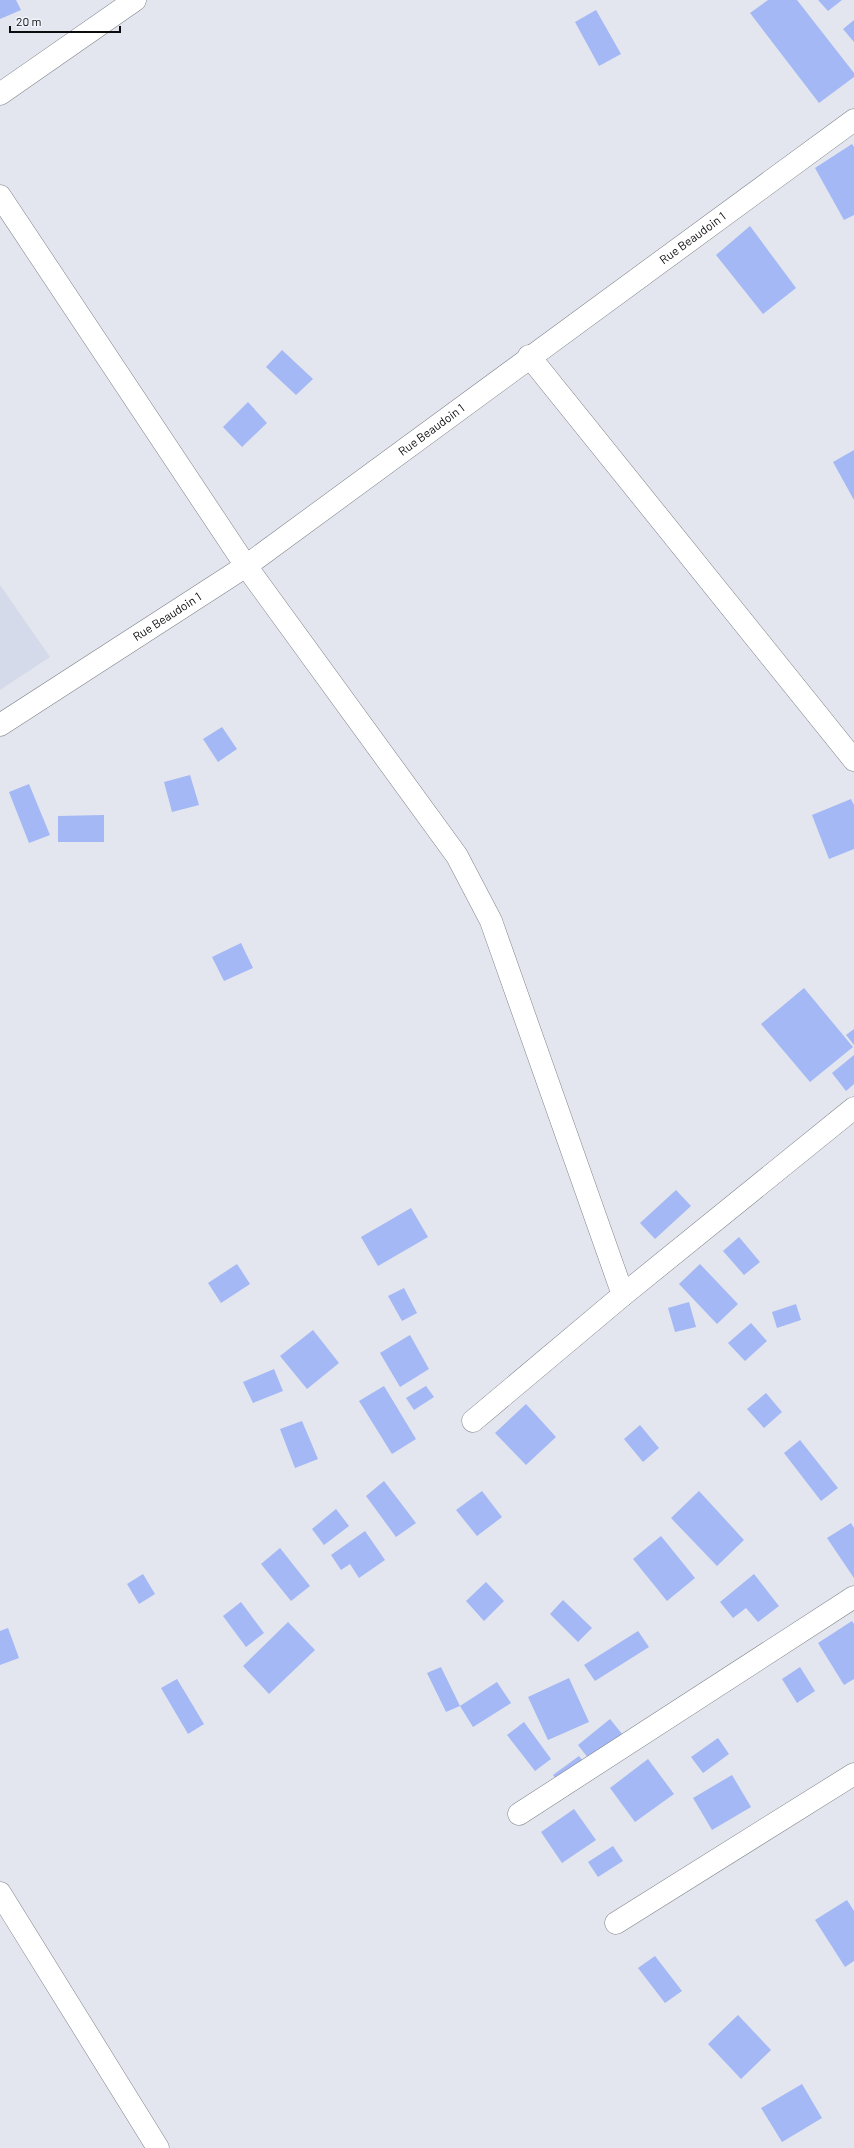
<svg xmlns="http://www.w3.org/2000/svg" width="854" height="2148" font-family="Barlow,sans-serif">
  <rect width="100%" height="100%" fill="#e3e6ef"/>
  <path fill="#d4dae9" d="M 0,585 L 50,657 L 0,690 Z"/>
  <g fill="#a3b8f4">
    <path d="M 0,0 L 16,0 L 21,10 L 0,19 Z"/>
    <path d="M 768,0 L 797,0 L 854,73 L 854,77 L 819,103 L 750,13 Z"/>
    <path d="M 818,0 L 842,0 L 828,11 Z"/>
    <path d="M 596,10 L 621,54 L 599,66 L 575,22 Z"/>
    <path d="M 854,20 L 854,42 L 843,29 Z"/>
    <path d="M 852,144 L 854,147 L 854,215 L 844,220 L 815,168 Z"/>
    <path d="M 750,226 L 796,288 L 763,314 L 716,255 Z"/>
    <path d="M 282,350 L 313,379 L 296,395 L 266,367 Z"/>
    <path d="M 248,402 L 267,423 L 242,447 L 223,427 Z"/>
    <path d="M 854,450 L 854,500 L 833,462 Z"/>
    <path d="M 222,727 L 237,749 L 218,762 L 203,739 Z"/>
    <path d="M 190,775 L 199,805 L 172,812 L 164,782 Z"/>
    <path d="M 29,784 L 50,835 L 29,843 L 9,792 Z"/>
    <path d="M 851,799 L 854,805 L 854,849 L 829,859 L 812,815 Z"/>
    <path d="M 104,815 L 104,842 L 58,842 L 58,816 Z"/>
    <path d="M 241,943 L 253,968 L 224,981 L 212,957 Z"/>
    <path d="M 804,988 L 853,1047 L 810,1082 L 761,1024 Z"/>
    <path d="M 854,1029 L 854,1045 L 846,1035 Z"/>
    <path d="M 854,1055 L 854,1084 L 846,1091 L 832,1073 Z"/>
    <path d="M 676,1190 L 691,1206 L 655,1239 L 640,1223 Z"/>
    <path d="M 411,1208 L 428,1237 L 378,1266 L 361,1237 Z"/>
    <path d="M 739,1237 L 760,1262 L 744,1275 L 723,1251 Z"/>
    <path d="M 237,1264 L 250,1284 L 221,1303 L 208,1283 Z"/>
    <path d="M 700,1264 L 738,1304 L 717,1324 L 679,1284 Z"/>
    <path d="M 404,1288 L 417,1313 L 402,1321 L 388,1296 Z"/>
    <path d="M 689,1302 L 696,1327 L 675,1332 L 668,1308 Z"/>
    <path d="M 796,1304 L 801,1320 L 777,1328 L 772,1312 Z"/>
    <path d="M 751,1323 L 767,1341 L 745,1361 L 728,1343 Z"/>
    <path d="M 313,1330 L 339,1363 L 307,1389 L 280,1356 Z"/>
    <path d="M 410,1335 L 429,1369 L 400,1387 L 380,1353 Z"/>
    <path d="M 274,1369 L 283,1391 L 253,1403 L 243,1382 Z"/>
    <path d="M 384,1386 L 416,1439 L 392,1454 L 359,1401 Z"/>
    <path d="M 426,1386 L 434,1397 L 414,1410 L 406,1398 Z"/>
    <path d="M 766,1393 L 782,1412 L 764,1428 L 747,1409 Z"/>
    <path d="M 526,1404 L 556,1437 L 526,1465 L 495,1433 Z"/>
    <path d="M 302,1421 L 318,1459 L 295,1468 L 280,1429 Z"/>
    <path d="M 640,1425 L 659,1448 L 643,1462 L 624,1439 Z"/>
    <path d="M 800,1440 L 838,1488 L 821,1501 L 784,1453 Z"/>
    <path d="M 384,1481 L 416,1523 L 396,1537 L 366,1496 Z"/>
    <path d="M 482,1491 L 502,1517 L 477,1536 L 456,1510 Z"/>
    <path d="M 699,1491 L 744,1540 L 717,1566 L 671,1518 Z"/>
    <path d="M 336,1509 L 349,1526 L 324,1545 L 312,1529 Z"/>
    <path d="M 851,1523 L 854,1528 L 854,1578 L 827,1538 Z"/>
    <path d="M 365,1531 L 385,1560 L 359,1578 L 350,1564 L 341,1570 L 331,1555 Z"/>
    <path d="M 661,1536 L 695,1578 L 667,1601 L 633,1559 Z"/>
    <path d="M 280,1548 L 310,1586 L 291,1601 L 261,1564 Z"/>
    <path d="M 143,1574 L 155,1594 L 139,1604 L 127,1584 Z"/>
    <path d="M 754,1574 L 779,1606 L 758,1622 L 746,1608 L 733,1618 L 720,1602 Z"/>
    <path d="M 486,1582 L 504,1601 L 484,1621 L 466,1601 Z"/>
    <path d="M 563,1600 L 592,1628 L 578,1642 L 550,1614 Z"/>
    <path d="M 241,1602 L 264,1633 L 246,1647 L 223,1616 Z"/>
    <path d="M 852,1621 L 854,1624 L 854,1679 L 844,1685 L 818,1643 Z"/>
    <path d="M 288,1622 L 315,1650 L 269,1694 L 243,1666 Z"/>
    <path d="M 8,1628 L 19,1658 L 0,1665 L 0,1631 Z"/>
    <path d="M 638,1631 L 649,1647 L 595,1681 L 584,1665 Z"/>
    <path d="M 441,1667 L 460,1706 L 497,1682 L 511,1703 L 473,1727 L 460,1706 L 446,1712 L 427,1673 Z"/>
    <path d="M 800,1667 L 815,1691 L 797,1703 L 782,1679 Z"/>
    <path d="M 569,1678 L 589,1722 L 548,1740 L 528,1697 Z"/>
    <path d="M 177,1679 L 204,1724 L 188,1734 L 161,1688 Z"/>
    <path d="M 610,1719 L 631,1745 L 599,1772 L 578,1745 Z"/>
    <path d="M 524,1722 L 551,1759 L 535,1771 L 507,1735 Z"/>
    <path d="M 718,1738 L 729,1754 L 703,1773 L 691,1757 Z"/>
    <path d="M 579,1756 L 595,1777 L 568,1796 L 553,1775 Z"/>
    <path d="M 648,1759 L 674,1794 L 635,1822 L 610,1788 Z"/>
    <path d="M 732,1775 L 751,1807 L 712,1830 L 693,1798 Z"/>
    <path d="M 574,1809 L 596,1840 L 562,1863 L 541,1832 Z"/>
    <path d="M 613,1846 L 623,1861 L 598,1877 L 588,1862 Z"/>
    <path d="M 847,1900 L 854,1911 L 854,1961 L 845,1967 L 815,1920 Z"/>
    <path d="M 655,1956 L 682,1991 L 665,2003 L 638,1968 Z"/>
    <path d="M 738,2015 L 771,2050 L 741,2079 L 708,2044 Z"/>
    <path d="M 802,2084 L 822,2118 L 782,2142 L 761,2108 Z"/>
  </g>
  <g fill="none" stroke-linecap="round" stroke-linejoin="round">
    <defs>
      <g id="minor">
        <path d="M 0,94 L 135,0"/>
        <path d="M 0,196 L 246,566 L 457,856 L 491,921 L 623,1295"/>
        <path d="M 529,356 L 854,760"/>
        <path id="s1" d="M 0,725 L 246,566 L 854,120"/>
        <path d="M 473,1421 L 623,1295 L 854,1108"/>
        <path d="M 519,1814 L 854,1597"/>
        <path d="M 0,1893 L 158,2148"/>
        <path d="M 616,1923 L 854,1774"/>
      </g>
    </defs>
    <use href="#minor" stroke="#7f838a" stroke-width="23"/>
    <use href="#minor" stroke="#fff" stroke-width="22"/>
  </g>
  <g text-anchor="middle" stroke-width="4" stroke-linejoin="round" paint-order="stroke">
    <g font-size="12" fill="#0b0c0e" stroke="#f0f3fc">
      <text dy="4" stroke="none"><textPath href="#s1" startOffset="847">Rue Beaudoin 1</textPath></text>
      <text dy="4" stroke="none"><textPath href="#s1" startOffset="523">Rue Beaudoin 1</textPath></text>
      <text dy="4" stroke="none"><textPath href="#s1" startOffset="199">Rue Beaudoin 1</textPath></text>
    </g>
  </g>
  <path d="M10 26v6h110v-6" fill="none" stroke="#0b0c0e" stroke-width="2"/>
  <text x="16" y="26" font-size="12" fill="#0b0c0e" stroke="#f0f3fc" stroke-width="3" paint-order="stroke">20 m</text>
</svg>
